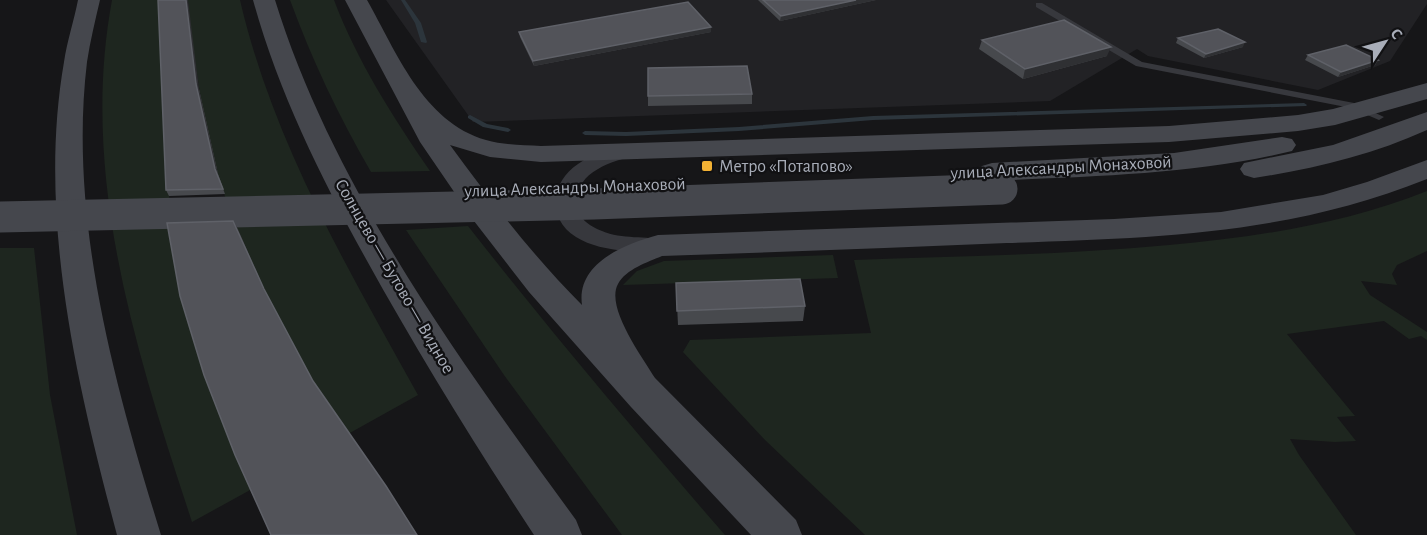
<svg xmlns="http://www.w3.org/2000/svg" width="1427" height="535" font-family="'Alegreya Sans',sans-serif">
  <rect width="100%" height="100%" fill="#161618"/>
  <path fill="#222225" d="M 386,0 L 1427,0 L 1427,4 L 1390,61 L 1318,90 L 1148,56 L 1137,49 L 1050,101 L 473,122 Z"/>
  <g fill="#1e261f">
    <path d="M 112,0 L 159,0 L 166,155 L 173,247 L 252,489 L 192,522 C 137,354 79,178 112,0 Z"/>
    <path d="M 188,0 L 240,0 C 273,142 348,269 418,395 L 348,434 C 294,356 246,266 218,175 C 202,118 194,59 188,0 Z"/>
    <path d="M 290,0 L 334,0 C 357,61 393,117 430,171 L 371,172 C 339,117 312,60 290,0 Z"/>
    <path d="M 1427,191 L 1427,251 L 1397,265 L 1392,274 L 1397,285 L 1361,281 L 1370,295 L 1427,332 L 1427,340 L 1421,336 L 1409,339 L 1384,321 L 1287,334 L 1355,416 L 1337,417 L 1356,441 L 1335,442 L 1290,439 L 1299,455 L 1356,535 L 865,535 L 765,440 L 683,352 L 690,340 L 871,333 L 854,260 C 959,256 1064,255 1169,245 C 1256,237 1345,224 1427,191 Z"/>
    <path d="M 468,226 C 551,332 637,434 725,535 L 622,535 L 504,375 L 406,230 Z"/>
    <path d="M 0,248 L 34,248 L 50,395 L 77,535 L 0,535 Z"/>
    <path d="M 833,255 L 838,278 L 623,285 L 637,271 L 664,261 Z"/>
  </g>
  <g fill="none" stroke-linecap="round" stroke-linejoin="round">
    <g fill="#2c353c" fill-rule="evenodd">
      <path d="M 401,0 L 405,0 L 421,23 L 427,42 L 426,43 L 421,42 L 415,23 Z"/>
      <path d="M 1304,103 L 1307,105 L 1306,106 L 873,120 L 739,131 L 626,136 L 585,135 L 582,133 L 585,131 L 626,132 L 739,127 L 873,116 Z"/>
      <path d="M 470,115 L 487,124 L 508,128 L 511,130 L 508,132 L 483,127 L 468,118 L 468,116 Z"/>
    </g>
    <path fill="#37383d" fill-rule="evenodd" d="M 1036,3 L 1042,3 L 1142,62 L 1354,103 L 1384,117 L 1379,120 L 1351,108 L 1136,66 L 1036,7 Z"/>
    <path fill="#37383d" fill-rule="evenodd" d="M 630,145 L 637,147 L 640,151 L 637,155 C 613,161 576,171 577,202 C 577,218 589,226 602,231 C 622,240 646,235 666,241 L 670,246 L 666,251 C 653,255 638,253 625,251 C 608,249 590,246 576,237 C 546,218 551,182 578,164 C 593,153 612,149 630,145 Z"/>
    <g fill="#45474d" fill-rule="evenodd">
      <path d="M 78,0 L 100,0 C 95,21 90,42 87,62 C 68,220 115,386 161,535 L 117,535 C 77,385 37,217 64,62 C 67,41 74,21 78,0 Z"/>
      <path d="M 253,0 L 275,0 C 333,188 461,362 576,520 L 582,535 L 534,535 C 475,445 418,353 366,259 C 320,176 278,91 253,0 Z"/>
      <path d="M 345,0 L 367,0 C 396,51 423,122 486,140 C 503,145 523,145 541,146 L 1169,126 L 1298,115 L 1333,109 L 1427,83 L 1427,99 L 1335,125 L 1298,131 L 1169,142 L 541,162 L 490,157 L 450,145 C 491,201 533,256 582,305 C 576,263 625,244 658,235 L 1114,219 L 1221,212 L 1323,195 L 1367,182 L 1427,160 L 1427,179 C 1288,235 1154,238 1007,243 C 892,248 777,252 662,256 C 648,262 626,269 618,284 C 605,307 643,358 655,378 L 796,520 L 802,535 L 751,535 L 631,407 L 529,292 L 474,221 L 420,142 Z"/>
      <path d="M 1427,112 L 1427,130 C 1372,155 1313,169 1254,178 L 1244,175 L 1240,169 L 1244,163 L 1333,145 Z"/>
      <path d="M 1282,137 L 1292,139 L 1296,145 L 1292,151 C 1194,175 1092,176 992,181 L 982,178 L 978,172 L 982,166 L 992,163 L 1174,153 Z"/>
    </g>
    <path stroke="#45474d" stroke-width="31" d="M 0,217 L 594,204 L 1002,189"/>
  </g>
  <g fill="#47494d">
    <path d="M 758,0 L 876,0 L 780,21 Z"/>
    <path d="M 711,27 L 711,32 L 534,66 L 520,37 L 519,32 Z"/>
    <path d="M 1178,38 L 1243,47 L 1204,58 L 1176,43 Z"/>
    <path d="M 982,40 L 1107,56 L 1023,79 L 979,49 Z"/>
    <path d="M 1308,55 L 1378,60 L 1375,65 L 1338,77 L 1305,60 Z"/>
    <path d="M 199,89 L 218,174 L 225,194 L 169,196 L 166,190 Z"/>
    <path d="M 752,94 L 752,104 L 648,106 L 648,96 Z"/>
    <path d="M 676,283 L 805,306 L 803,321 L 678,325 Z"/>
  </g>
  <g fill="#2f3033">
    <path d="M 186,0 L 188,0 L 199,89 L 218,174 L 225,194 L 215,169 L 196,84 Z"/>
    <path d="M 856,0 L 876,0 L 780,21 L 781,16 Z"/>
    <path d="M 711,27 L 711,32 L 534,66 L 533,61 Z"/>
    <path d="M 1245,42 L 1243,47 L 1204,58 L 1206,54 Z"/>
    <path d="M 1111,47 L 1107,56 L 1023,79 L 1025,69 Z"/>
    <path d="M 1378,60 L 1375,65 L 1338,77 L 1341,72 Z"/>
    <path d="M 233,221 L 238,229 L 268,298 L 264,289 Z"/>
  </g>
  <g fill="#525359" stroke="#5f6168" stroke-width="1.5">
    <path d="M 158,0 L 186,0 L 196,84 L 215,169 L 223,189 L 166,190 Z"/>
    <path d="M 763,0 L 856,0 L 781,16 Z"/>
    <path d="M 688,2 L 711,27 L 533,61 L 519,32 Z"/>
    <path d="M 1064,20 L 1111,47 L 1025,69 L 982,40 Z"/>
    <path d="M 1218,29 L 1245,42 L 1206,54 L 1178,38 Z"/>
    <path d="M 1346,45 L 1378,60 L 1341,72 L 1308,55 Z"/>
    <path d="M 747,66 L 752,94 L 648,96 L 648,68 Z"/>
    <path d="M 233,221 L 264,289 L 313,381 L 386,486 L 417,535 L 271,535 L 235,455 L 204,375 L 180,296 L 167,223 Z"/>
    <path d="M 800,279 L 805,306 L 677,311 L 676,283 Z"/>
  </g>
  <rect fill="#f2b134" stroke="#111113" stroke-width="2" x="701" y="160" width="12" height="12" rx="3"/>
  <g text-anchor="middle" stroke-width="4.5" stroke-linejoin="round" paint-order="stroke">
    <g font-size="18" fill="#a8adb8" stroke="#111113" text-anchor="start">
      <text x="719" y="172">Метро «Потапово»</text>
    </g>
    <g font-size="18" fill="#a8adb8" stroke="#111113">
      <text transform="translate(1061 167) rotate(-3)" y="6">улица Александры Монаховой</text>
      <text transform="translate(575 187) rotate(-2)" y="6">улица Александры Монаховой</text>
      <text transform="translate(395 276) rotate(60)" y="6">Солнцево — Бутово — Видное</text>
    </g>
  </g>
  <g transform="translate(1385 42) rotate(54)" stroke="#111113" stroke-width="4.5" paint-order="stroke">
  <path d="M0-4.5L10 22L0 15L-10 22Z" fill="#a8adb8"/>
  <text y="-9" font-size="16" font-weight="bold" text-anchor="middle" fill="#a8adb8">С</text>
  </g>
</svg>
